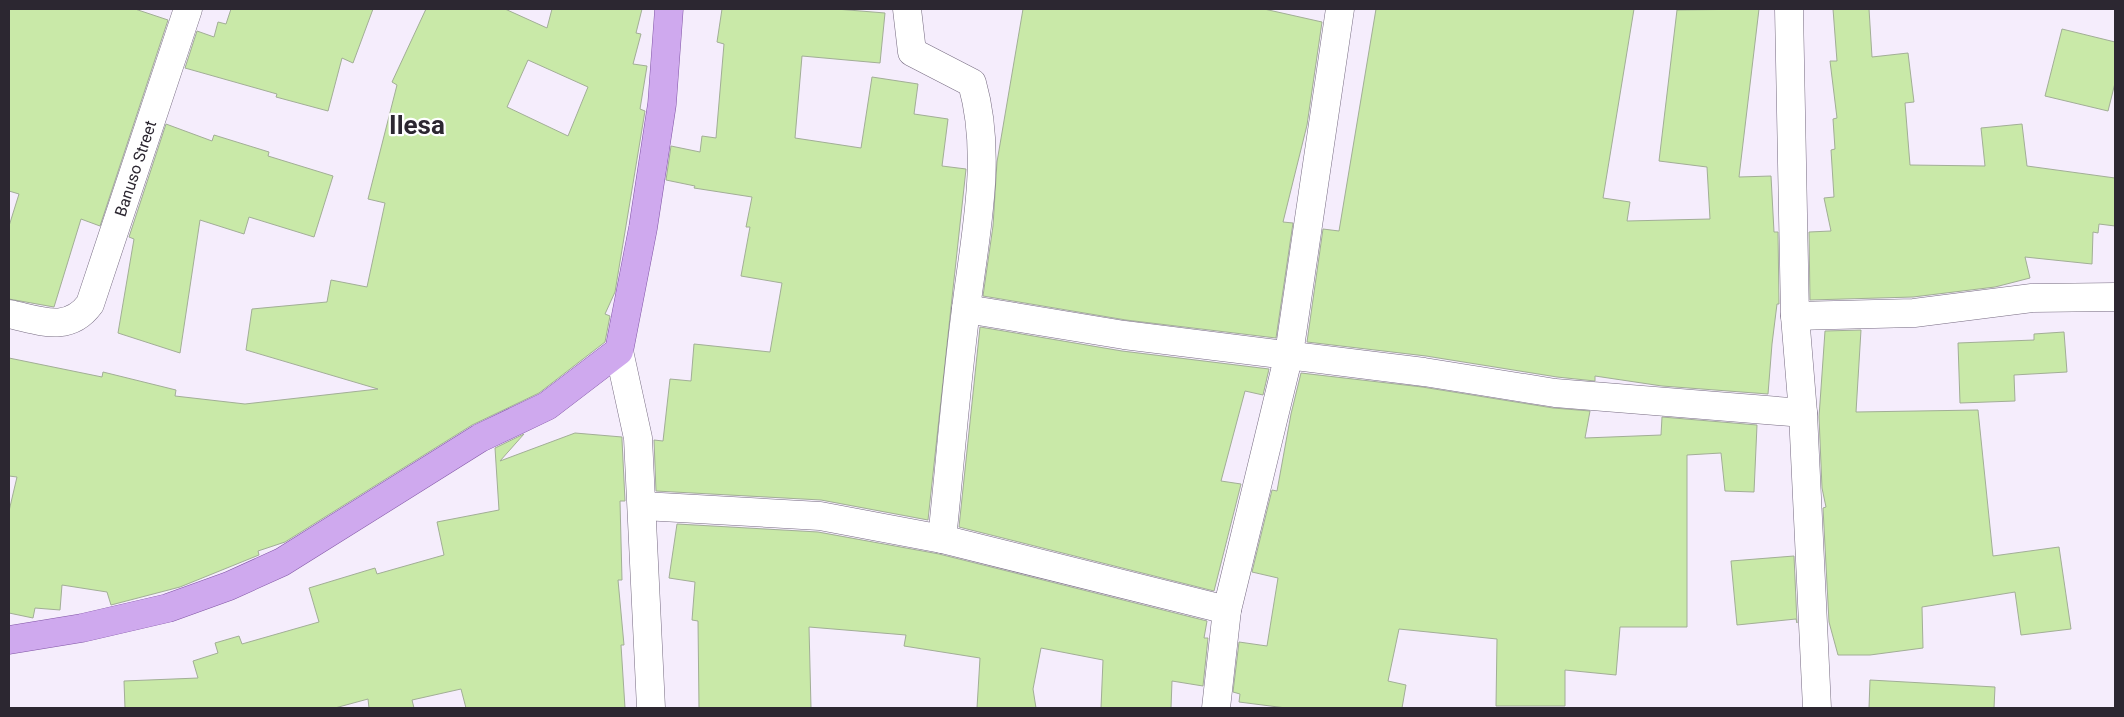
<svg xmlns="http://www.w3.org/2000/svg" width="2124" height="717" font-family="Roboto,sans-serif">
  <rect width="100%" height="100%" fill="#f5edfc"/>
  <g fill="#c9e9a8" stroke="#a2ae96" fill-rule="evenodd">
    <path d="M 9,9 L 135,9 L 168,20 L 100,226 L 81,219 L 54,307 L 9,299 L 9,226 L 19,194 L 9,191 Z"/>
    <path d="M 231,9 L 373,9 L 353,63 L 342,58 L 328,111 L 276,97 L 277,94 L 185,68 L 197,31 L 214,37 L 218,22 L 226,24 Z"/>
    <path d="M 426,9 L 505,9 L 547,28 L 552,9 L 642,9 L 636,33 L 641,34 L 633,64 L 647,66 L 640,109 L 645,111 L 615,292 L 605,314 L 610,316 L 605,342 L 539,393 L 472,425 L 285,542 L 258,551 L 259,555 L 180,587 L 111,605 L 107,592 L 62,585 L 60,610 L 35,608 L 33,618 L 9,613 L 9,511 L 17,477 L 9,476 L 9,358 L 102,377 L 103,372 L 176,390 L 175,396 L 245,404 L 378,389 L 246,350 L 252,309 L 327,302 L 331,280 L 367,287 L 385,203 L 368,199 L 397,85 L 392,82 ZM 528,60 L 588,87 L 568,136 L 507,107 Z"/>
    <path d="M 722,9 L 836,9 L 885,13 L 880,63 L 802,56 L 795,138 L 861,148 L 872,77 L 918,84 L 914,114 L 948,119 L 942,166 L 966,169 L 928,520 L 821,500 L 656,491 L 654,440 L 663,441 L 670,379 L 691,381 L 694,344 L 770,352 L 782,283 L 741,276 L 750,227 L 746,227 L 752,197 L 694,188 L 695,186 L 666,180 L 671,146 L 700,152 L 702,136 L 716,138 L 724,44 L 717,42 Z"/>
    <path d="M 1023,9 L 1264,9 L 1322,22 L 1307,125 L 1283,222 L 1293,223 L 1276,338 L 1126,320 L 983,296 L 993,226 L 997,162 Z"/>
    <path d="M 1376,9 L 1634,9 L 1603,198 L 1630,202 L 1627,221 L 1710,219 L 1707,167 L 1659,161 L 1677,10 L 1759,9 L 1739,177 L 1771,176 L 1774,232 L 1778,232 L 1779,304 L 1777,304 L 1772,344 L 1768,394 L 1662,386 L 1595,376 L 1595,381 L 1557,377 L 1426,356 L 1307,342 L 1323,229 L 1339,231 Z"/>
    <path d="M 1833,9 L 1869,9 L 1872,57 L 1908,53 L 1914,102 L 1905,103 L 1910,165 L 1985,166 L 1981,128 L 2022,124 L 2027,166 L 2115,178 L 2115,226 L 2099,224 L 2098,233 L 2093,232 L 2092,264 L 2025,257 L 2030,278 L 1995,287 L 1913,297 L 1810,300 L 1809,232 L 1831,231 L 1824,198 L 1834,197 L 1831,150 L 1835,149 L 1833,119 L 1837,118 L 1830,61 L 1837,61 Z"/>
    <path d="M 2062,29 L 2115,42 L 2115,83 L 2108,111 L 2045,96 Z"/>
    <path d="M 166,124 L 212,141 L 214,135 L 269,152 L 268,156 L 333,176 L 314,237 L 249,217 L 244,234 L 200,220 L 180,353 L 118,333 L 134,239 L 129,237 Z"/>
    <path d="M 980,327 L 1122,351 L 1269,369 L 1263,395 L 1245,391 L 1221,481 L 1241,484 L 1214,591 L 959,527 Z"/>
    <path d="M 1861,330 L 1856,412 L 1978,410 L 1993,556 L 2059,547 L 2071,629 L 2021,635 L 2015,592 L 1922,607 L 1923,648 L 1870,655 L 1838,655 L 1829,622 L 1823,508 L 1826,507 L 1822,488 L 1819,417 L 1825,331 Z"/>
    <path d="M 2064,332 L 2067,372 L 2014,375 L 2015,401 L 1960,403 L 1958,343 L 2034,340 L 2034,334 Z"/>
    <path d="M 1301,373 L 1422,387 L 1553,408 L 1590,411 L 1585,438 L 1661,435 L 1662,417 L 1757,425 L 1754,492 L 1725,491 L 1721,453 L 1687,455 L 1687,627 L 1620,627 L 1616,675 L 1565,670 L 1565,706 L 1496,706 L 1497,639 L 1399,629 L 1388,681 L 1406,685 L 1402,708 L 1286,708 L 1239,702 L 1240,694 L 1233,692 L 1239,642 L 1267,646 L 1278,578 L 1252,572 L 1272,490 L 1277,491 L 1291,414 Z"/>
    <path d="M 575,433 L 622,437 L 622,440 L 625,501 L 620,501 L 622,580 L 618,580 L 624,645 L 621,645 L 625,708 L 466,708 L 461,689 L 412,700 L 414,708 L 369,708 L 368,699 L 335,708 L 125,708 L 124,681 L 198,678 L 193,661 L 218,653 L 215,643 L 239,636 L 242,644 L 319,622 L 309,588 L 375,568 L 377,574 L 444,555 L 437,522 L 499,510 L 495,448 L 524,434 L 500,461 Z"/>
    <path d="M 677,524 L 818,532 L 939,554 L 1207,621 L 1204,638 L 1208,638 L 1203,686 L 1172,681 L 1171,708 L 1101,708 L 1103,660 L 1041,648 L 1033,689 L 1036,708 L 977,708 L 980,658 L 904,646 L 906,635 L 809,627 L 811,708 L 699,708 L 698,621 L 692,620 L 695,582 L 669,578 Z"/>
    <path d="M 1794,556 L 1797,623 L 1796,619 L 1737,625 L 1731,561 Z"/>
    <path d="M 1870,680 L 1995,687 L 1994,708 L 1869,708 Z"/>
  </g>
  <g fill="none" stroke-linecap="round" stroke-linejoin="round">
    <defs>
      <g id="street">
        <path d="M 907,9 L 912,52 L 972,83 C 993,157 975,234 966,309 C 956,386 950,463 942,539"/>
        <path d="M 1789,9 L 1795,316 L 1803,413 L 1817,708"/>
        <path d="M 966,309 L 1124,335 L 1424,372 L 1555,393 L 1803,413"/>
        <path id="s1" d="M 9,314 C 39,320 68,334 90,304 L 188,9"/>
        <path d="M 1795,316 L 1914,313 L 2032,298 L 2115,297"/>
        <path d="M 643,506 L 820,516 L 942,539 L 1227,610"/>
        <path d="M 1216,708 L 1227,610 L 1289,354 L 1340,9"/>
      </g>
      <path id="secondary" d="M 619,351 L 638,438 L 651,708"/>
      <path id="primary" d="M 9,640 L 82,628 L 168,608 L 229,586 L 282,562 L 480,438 L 547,406 L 619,351 L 643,228 L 662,104 L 669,9"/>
    </defs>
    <use href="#street" stroke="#766b81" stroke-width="29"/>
    <use href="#secondary" stroke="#766b81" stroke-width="29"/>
    <use href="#primary" stroke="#8156a5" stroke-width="29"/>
    <use href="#street" stroke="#fff" stroke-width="28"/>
    <use href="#secondary" stroke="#fff" stroke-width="28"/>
    <use href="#primary" stroke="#cfa9ee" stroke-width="28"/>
  </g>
  <g text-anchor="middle" stroke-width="4.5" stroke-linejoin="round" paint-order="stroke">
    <g font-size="16" fill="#2c2731" stroke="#fff">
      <text dy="6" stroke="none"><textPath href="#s1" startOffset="231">Banuso Street</textPath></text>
    </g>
    <g font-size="26" font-weight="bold" fill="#2c2731" stroke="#fff">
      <text x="417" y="134">Ilesa</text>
    </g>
  </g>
  <rect width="2124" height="717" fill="none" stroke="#2c2731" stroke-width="20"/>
</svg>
